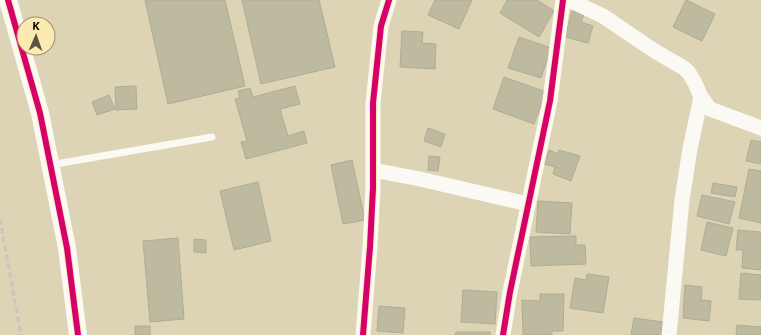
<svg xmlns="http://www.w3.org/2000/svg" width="761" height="335" font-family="Commissioner,sans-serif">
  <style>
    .building { fill: #bdba9f; stroke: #afac94 }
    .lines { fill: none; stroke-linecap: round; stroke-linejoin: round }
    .service { stroke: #faf9f4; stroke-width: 7 }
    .minor { stroke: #faf9f4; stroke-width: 15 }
    .tertiary { stroke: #faf9f4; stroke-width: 18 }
    .rail { stroke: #c9c6be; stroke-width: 3; stroke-dasharray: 6 3; stroke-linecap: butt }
    .cycleway-casing { stroke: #fbeab2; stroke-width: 8 }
    .cycleway { stroke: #d6006c; stroke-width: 6 }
  </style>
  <rect width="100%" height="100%" fill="#ddd4b6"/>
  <g class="building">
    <polygon points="145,0 225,0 245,86 168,104"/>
    <polygon points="242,0 319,0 335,67 261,84"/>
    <polygon points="435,0 472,0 459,29 428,15"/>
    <polygon points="507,0 537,0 554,11 539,37 500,13"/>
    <polygon points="686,0 715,14 702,41 673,27"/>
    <polygon points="572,11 584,14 581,22 593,26 588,43 565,37"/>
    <polygon points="402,31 423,32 422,43 436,44 435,69 400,67"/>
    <polygon points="519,37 551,48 541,78 508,68"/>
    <polygon points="504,77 546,92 534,124 493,109"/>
    <polygon points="136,86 137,109 116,110 115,87"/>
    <polygon points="295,86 300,104 280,109 288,136 304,131 307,143 246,159 241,142 247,141 235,99 240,98 238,91 250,88 253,97"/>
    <polygon points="109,95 115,109 97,115 92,102"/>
    <polygon points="428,128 445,134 441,147 424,141"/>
    <polygon points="751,140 761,142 761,164 746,161"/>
    <polygon points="549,150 558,154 559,150 580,156 571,181 553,174 555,167 544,164"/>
    <polygon points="429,156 440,157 438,171 428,170"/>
    <polygon points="352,160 365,220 343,224 331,165"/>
    <polygon points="749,169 761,171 761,223 739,218"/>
    <polygon points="258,182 271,241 234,250 220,191"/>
    <polygon points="713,183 737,187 735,197 711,193"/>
    <polygon points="702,195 735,202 729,224 697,216"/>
    <polygon points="538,201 572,203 570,234 536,232"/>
    <polygon points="707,222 733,228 726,256 701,250"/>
    <polygon points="738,230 761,232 761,270 742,268 743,250 736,250"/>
    <polygon points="576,236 576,245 585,245 586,264 531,266 530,237"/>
    <polygon points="178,238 184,319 150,322 143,241"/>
    <polygon points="194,239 206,240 206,253 194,252"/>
    <polygon points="741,273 761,275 761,300 739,299"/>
    <polygon points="587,274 609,277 603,313 570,308 575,278 586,280"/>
    <polygon points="685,285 702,287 701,300 711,301 709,321 683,318"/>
    <polygon points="463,290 497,292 495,324 461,322"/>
    <polygon points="540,294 564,294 563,331 552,331 552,335 523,335 522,300 540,301"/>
    <polygon points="379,306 405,308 403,333 377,331"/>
    <polygon points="634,318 663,322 661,335 631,335"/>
    <polygon points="737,325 761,327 761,335 736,335"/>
    <rect x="135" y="326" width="15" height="9"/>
    <polygon points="456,332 490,332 490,335 455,335"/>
  </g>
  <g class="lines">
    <polyline class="service" points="50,165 212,137"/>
    <g class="minor">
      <polyline points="569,0 603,16 653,50 684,68 689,73 695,83 701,97 710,109 761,128"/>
      <polyline points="373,170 420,179 528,204"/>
      <polyline points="363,335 370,247 373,188 373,103 381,26 389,0"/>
      <polyline points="503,335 510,292 550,101 563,0"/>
      <polyline points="669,335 682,200 690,149 701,97"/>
    </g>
    <polyline class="tertiary" points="8,0 40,113 67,248 78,335"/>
    <polyline class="rail" points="0,219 21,335"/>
    <g class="cycleway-casing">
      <g id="cycleway">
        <polyline points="8,0 40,113 67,248 78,335"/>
        <polyline points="363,335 370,247 373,188 373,103 381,26 389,0"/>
        <polyline points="503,335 510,292 550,101 563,0"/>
      </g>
    </g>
    <use href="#cycleway" class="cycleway"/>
  </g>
  <g transform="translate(36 36) rotate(2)"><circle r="19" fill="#fbeab2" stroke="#9f926b"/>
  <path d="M0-3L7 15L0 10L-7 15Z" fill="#5a5340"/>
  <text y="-6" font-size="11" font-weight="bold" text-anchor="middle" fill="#140e00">K</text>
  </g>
</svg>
